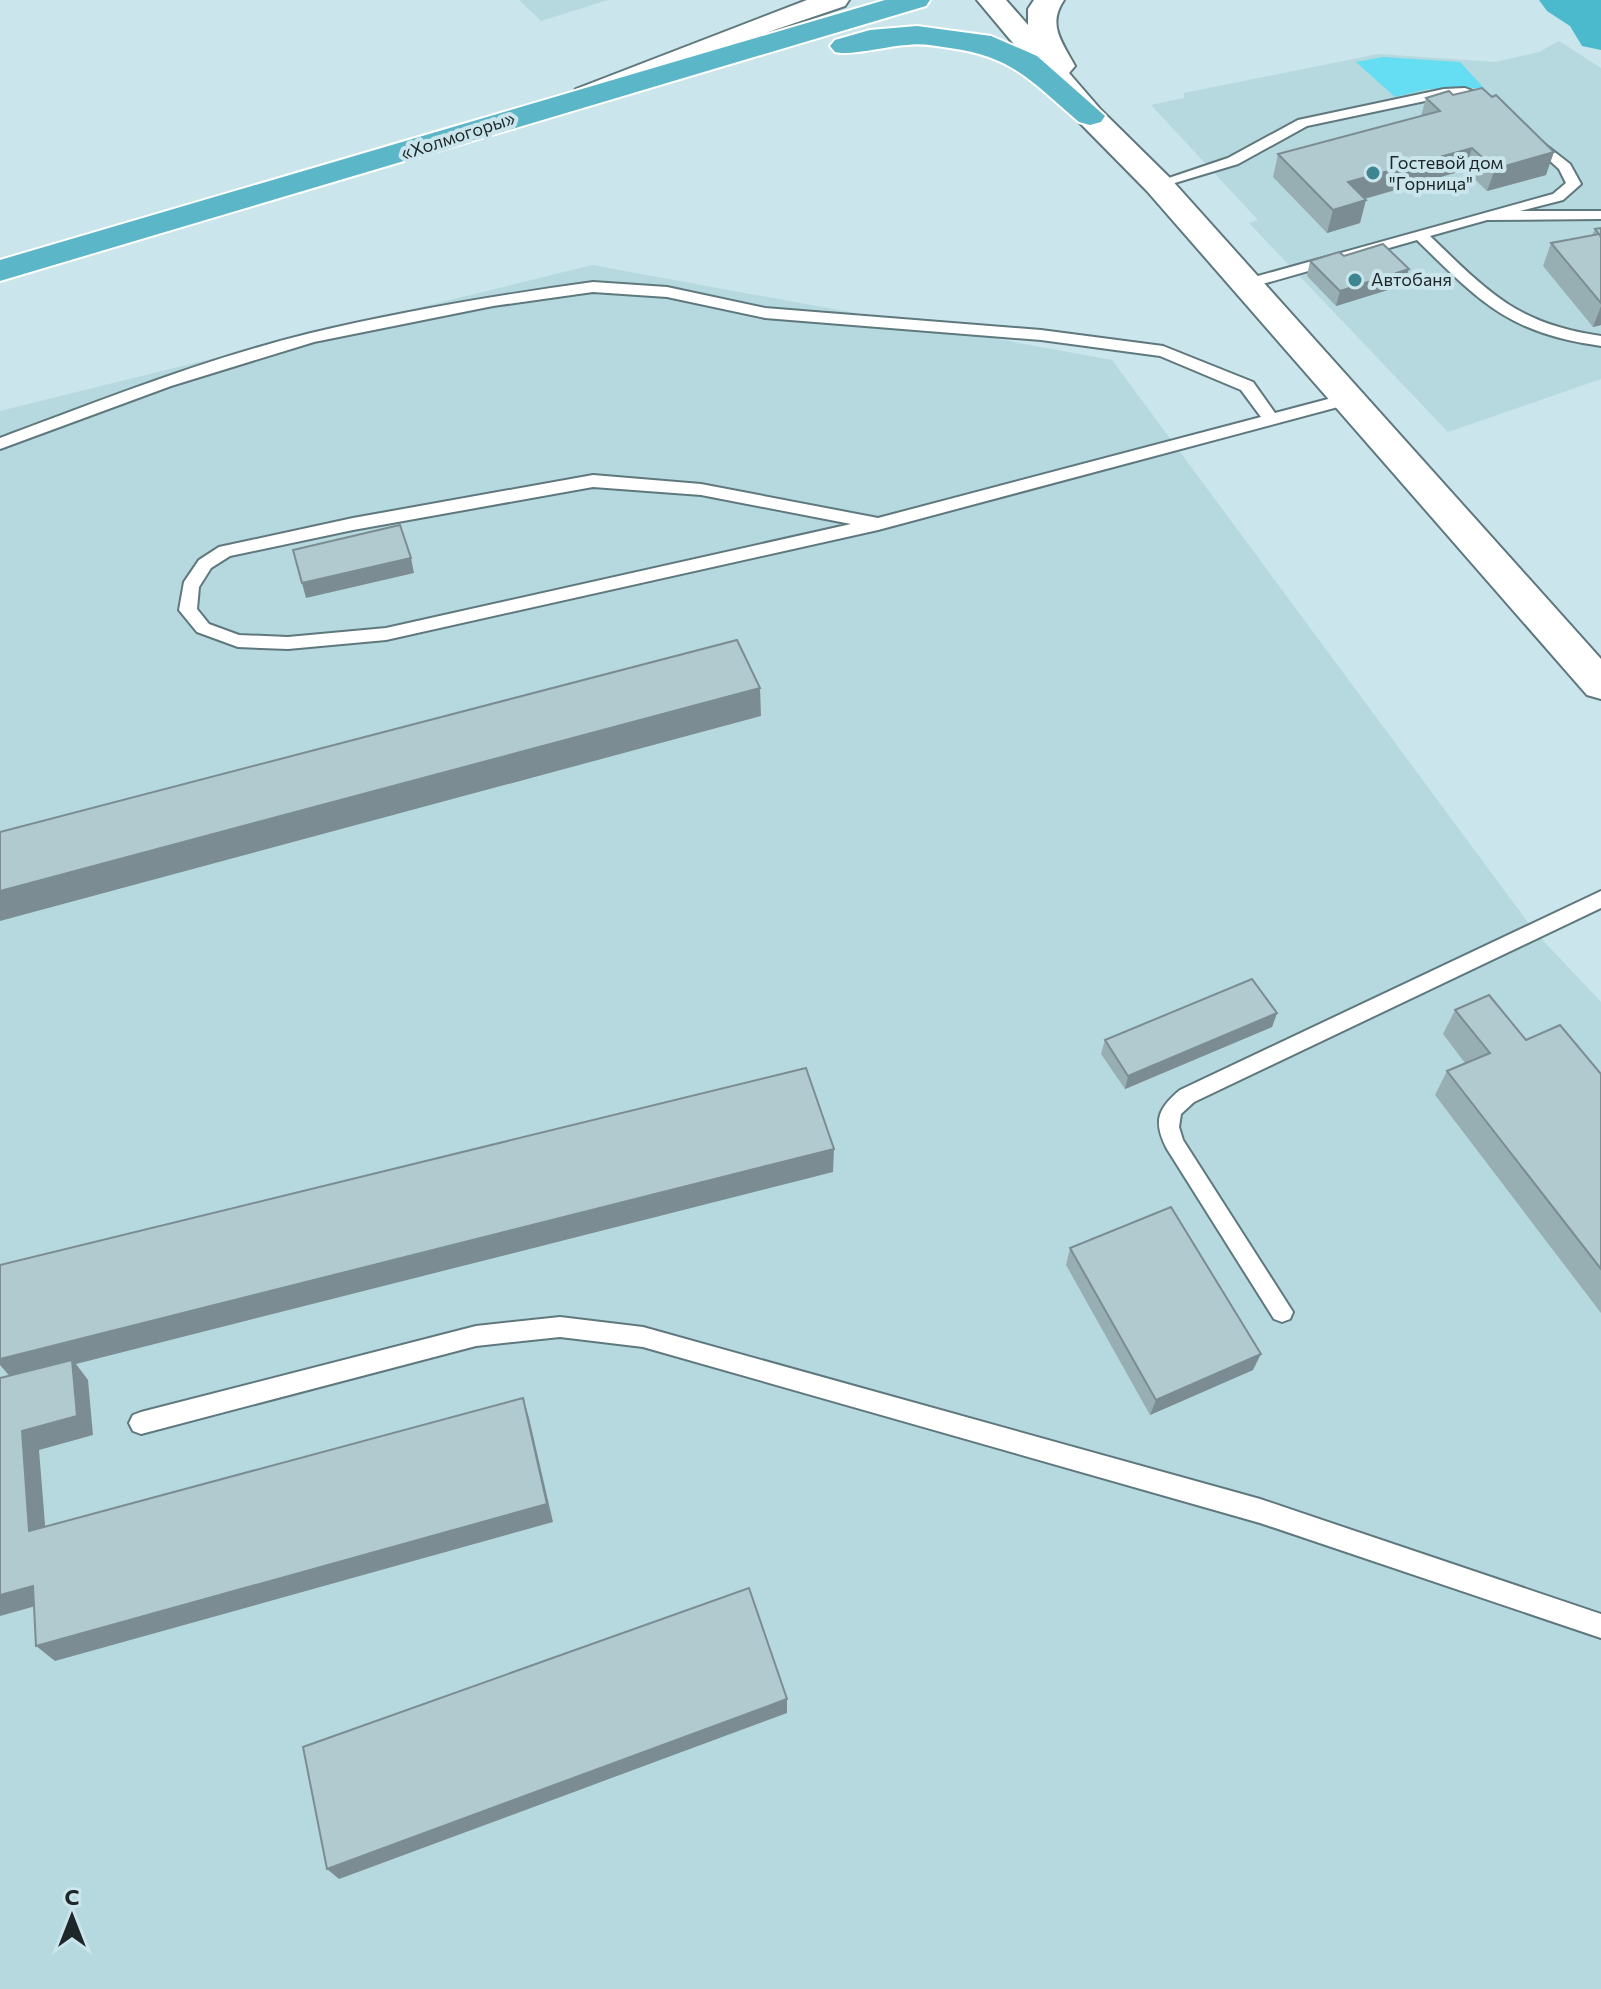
<svg xmlns="http://www.w3.org/2000/svg" width="1601" height="1989" font-family="Commissioner,sans-serif">
  <style>
    .built { fill: #b5d9df }
    .green { fill: #65ddf3 }
    .lines { fill: none; stroke-linecap: round; stroke-linejoin: round }
    .river { fill: #4bbacd; fill-rule: evenodd }
    .lane-casing { stroke: #5f787d; stroke-width: 4 }
    .secondary-casing { stroke: #5f787d; stroke-width: 4 }
    .highway-casing { stroke: #fff; stroke-width: 4 }
    .lane { fill: #fff; fill-rule: evenodd }
    .secondary { fill: #fff; fill-rule: evenodd }
    .highway { fill: #5bb6c7; fill-rule: evenodd }
    .wall { fill: #97aeb3 }
    .shaded-wall { fill: #7b8d92 }
    .building { fill: #b0cad0; stroke: #7b8d92; stroke-width: 2 }
    .poi-dot { fill: #3f8491; stroke: #cae5eb; stroke-width: 3 }
    .labels { text-anchor: middle; stroke-width: 8; stroke-linejoin: round; paint-order: stroke }
    .far-street-label { font-size: 18px; fill: #1d2729; stroke: #cae5eb }
    .far-poi-label { font-size: 18px; fill: #1d2729; stroke: #cae5eb; text-anchor: start }
  </style>
  <rect width="100%" height="100%" fill="#cae5eb"/>
  <g class="built">
    <polygon points="519,0 608,0 541,21"/>
    <polygon points="1559,41 1601,68 1601,379 1448,432 1249,223 1258,220 1151,105 1184,98 1184,93 1378,54 1496,62 1539,52"/>
    <polygon points="592,265 1112,360 1535,932 1601,1002 1601,1989 0,1989 0,411"/>
  </g>
  <polygon class="green" points="1383,57 1460,62 1484,88 1428,89 1395,97 1356,62"/>
  <g class="lines">
    <polygon class="river" points="1539,0 1601,0 1601,50 1582,46 1570,26 1547,11"/>
    <g class="lane-casing">
      <g id="lane">
        <polygon points="1465,88 1496,100 1489,104 1464,96 1444,97 1307,126 1238,164 1158,188 1151,184 1228,158 1298,120 1444,89"/>
        <path d="M1534 136 1570 164 1581 184 1563 200 1520 211H1601V219L1487 220 1430 236C1489 293 1517 324 1601 336V346C1509 333 1481 303 1417 240L1245 289 1237 284 1240 281 1553 194 1566 183 1559 169 1527 140Z"/>
        <path d="M593 282 667 287 765 308 1041 330 1163 346 1253 382 1275 413 1347 394 1355 399 1353 403 878 530 386 640 288 649 238 647 197 632 179 610 184 582 199 560 219 547 353 518 593 475 701 484 878 518 1261 417 1241 390 1160 356 1041 340 765 318 667 297 593 292 493 306 314 342 171 386 0 449V438C102 400 205 359 311 333 404 311 499 295 593 282ZM593 487 701 495 851 524 386 628 288 637 239 635 209 624 197 609 199 587 211 568 230 556 353 530Z"/>
        <path d="M1601 891V908L1194 1102 1181 1114 1179 1127 1183 1140 1293 1312 1290 1319 1282 1322 1274 1319 1167 1149C1153 1122 1157 1109 1180 1090Z"/>
        <polygon points="560,1317 643,1327 1260,1499 1601,1614 1601,1638 1260,1523 643,1347 560,1337 476,1346 141,1434 133,1431 129,1423 133,1415 141,1412 476,1326"/>
      </g>
    </g>
    <g class="secondary-casing">
      <g id="secondary">
        <polygon points="807,0 849,0 845,6 774,30 598,101 587,104 576,101 572,95 576,89"/>
        <path d="M977 0H1006L1028 25V9L1034 0H1064C1047 25 1062 42 1075 66L1069 73 1101 110 1169 177 1601 659V699L1587 695 1147 191 1079 122Z"/>
      </g>
    </g>
    <g class="highway-casing">
      <g id="highway">
        <polygon points="885,0 930,0 926,6 0,281 0,260"/>
        <path d="M917 26 991 36 1037 56 1105 116 1101 122 1090 125 1079 122C1032 82 1014 57 950 48 935 46 921 43 907 45 887 46 851 56 835 52L830 46 835 40 870 30Z"/>
      </g>
    </g>
    <use href="#lane" class="lane"/>
    <use href="#secondary" class="secondary"/>
    <use href="#highway" class="highway"/>
  </g>
  <g class="wall">
    <polygon points="1426,98 1546,175 1487,191 1465,170 1365,199 1360,223 1327,233 1273,177 1278,154 1421,116"/>
    <polygon points="1601,228 1601,325 1593,327 1543,266 1551,243 1592,235 1595,229"/>
    <polygon points="1344,256 1404,285 1336,306 1307,276 1310,261"/>
    <polygon points="1455,1010 1601,1074 1601,1313 1435,1095 1447,1071 1465,1063 1443,1034"/>
    <polygon points="1277,1013 1272,1027 1125,1089 1101,1054 1105,1040"/>
    <polygon points="1070,1248 1253,1370 1150,1415 1066,1265"/>
  </g>
  <g class="shaded-wall">
    <polygon points="1472,148 1465,170 1342,205 1348,182"/>
    <polygon points="1554,152 1546,175 1487,191 1495,169"/>
    <polygon points="1366,200 1360,223 1327,233 1333,210"/>
    <polygon points="1409,269 1404,285 1336,306 1340,291"/>
    <polygon points="1601,306 1601,325 1593,327"/>
    <polygon points="411,558 414,573 306,598 302,583"/>
    <polygon points="760,688 761,716 0,921 0,891"/>
    <polygon points="1277,1013 1272,1027 1125,1089 1128,1076"/>
    <polygon points="834,1149 833,1172 76,1364 88,1380 93,1435 39,1450 47,1549 29,1531 13,1380 0,1365 0,1359"/>
    <polygon points="1261,1354 1253,1370 1150,1415 1156,1400"/>
    <polygon points="523,1398 529,1418 553,1522 55,1661 36,1646"/>
    <polygon points="33,1586 50,1602 0,1616 0,1595"/>
    <polygon points="787,1699 787,1713 339,1879 327,1869"/>
  </g>
  <g class="building">
    <polygon points="1482,88 1492,97 1496,95 1554,152 1495,169 1472,148 1348,182 1366,200 1333,210 1278,154 1440,111 1426,98 1449,91 1453,95"/>
    <polygon points="1601,228 1601,237 1595,229"/>
    <polygon points="1599,234 1601,237 1601,303 1551,243"/>
    <polygon points="1383,244 1409,269 1340,291 1310,261 1339,252 1344,256"/>
    <polygon points="400,525 411,558 302,583 293,550"/>
    <polygon points="737,640 760,688 0,891 0,832"/>
    <polygon points="1252,979 1277,1013 1128,1076 1105,1040"/>
    <polygon points="1489,995 1526,1040 1560,1025 1601,1074 1601,1269 1447,1071 1490,1053 1455,1010"/>
    <polygon points="806,1068 834,1149 0,1359 0,1265"/>
    <polygon points="1171,1207 1261,1354 1156,1400 1070,1248"/>
    <polygon points="72,1360 77,1416 22,1431 29,1531 523,1398 547,1504 36,1646 33,1586 0,1595 0,1378"/>
    <polygon points="749,1588 787,1699 327,1869 303,1747"/>
  </g>
  <g class="poi-dot">
    <circle cx="1373" cy="173" r="8"/>
    <circle cx="1355" cy="280" r="8"/>
  </g>
  <g class="labels">
    <g class="far-street-label">
      <text transform="translate(458 136) rotate(-18)" y="6">«Холмогоры»</text>
    </g>
    <g class="far-poi-label">
      <text x="1389" y="169">Гостевой дом<tspan x="1389" dy="21">"Горница"</tspan></text>
      <text x="1371" y="286">Автобаня</text>
    </g>
  </g>
  <g transform="translate(72 1917)" stroke="#cae5eb" stroke-width="6" paint-order="stroke">
  <path d="M0-6L14 30L0 20L-14 30Z" fill="#1d2729"/>
  <text y="-12" font-size="22" font-weight="bold" text-anchor="middle" fill="#1d2729">С</text>
  </g>
</svg>
